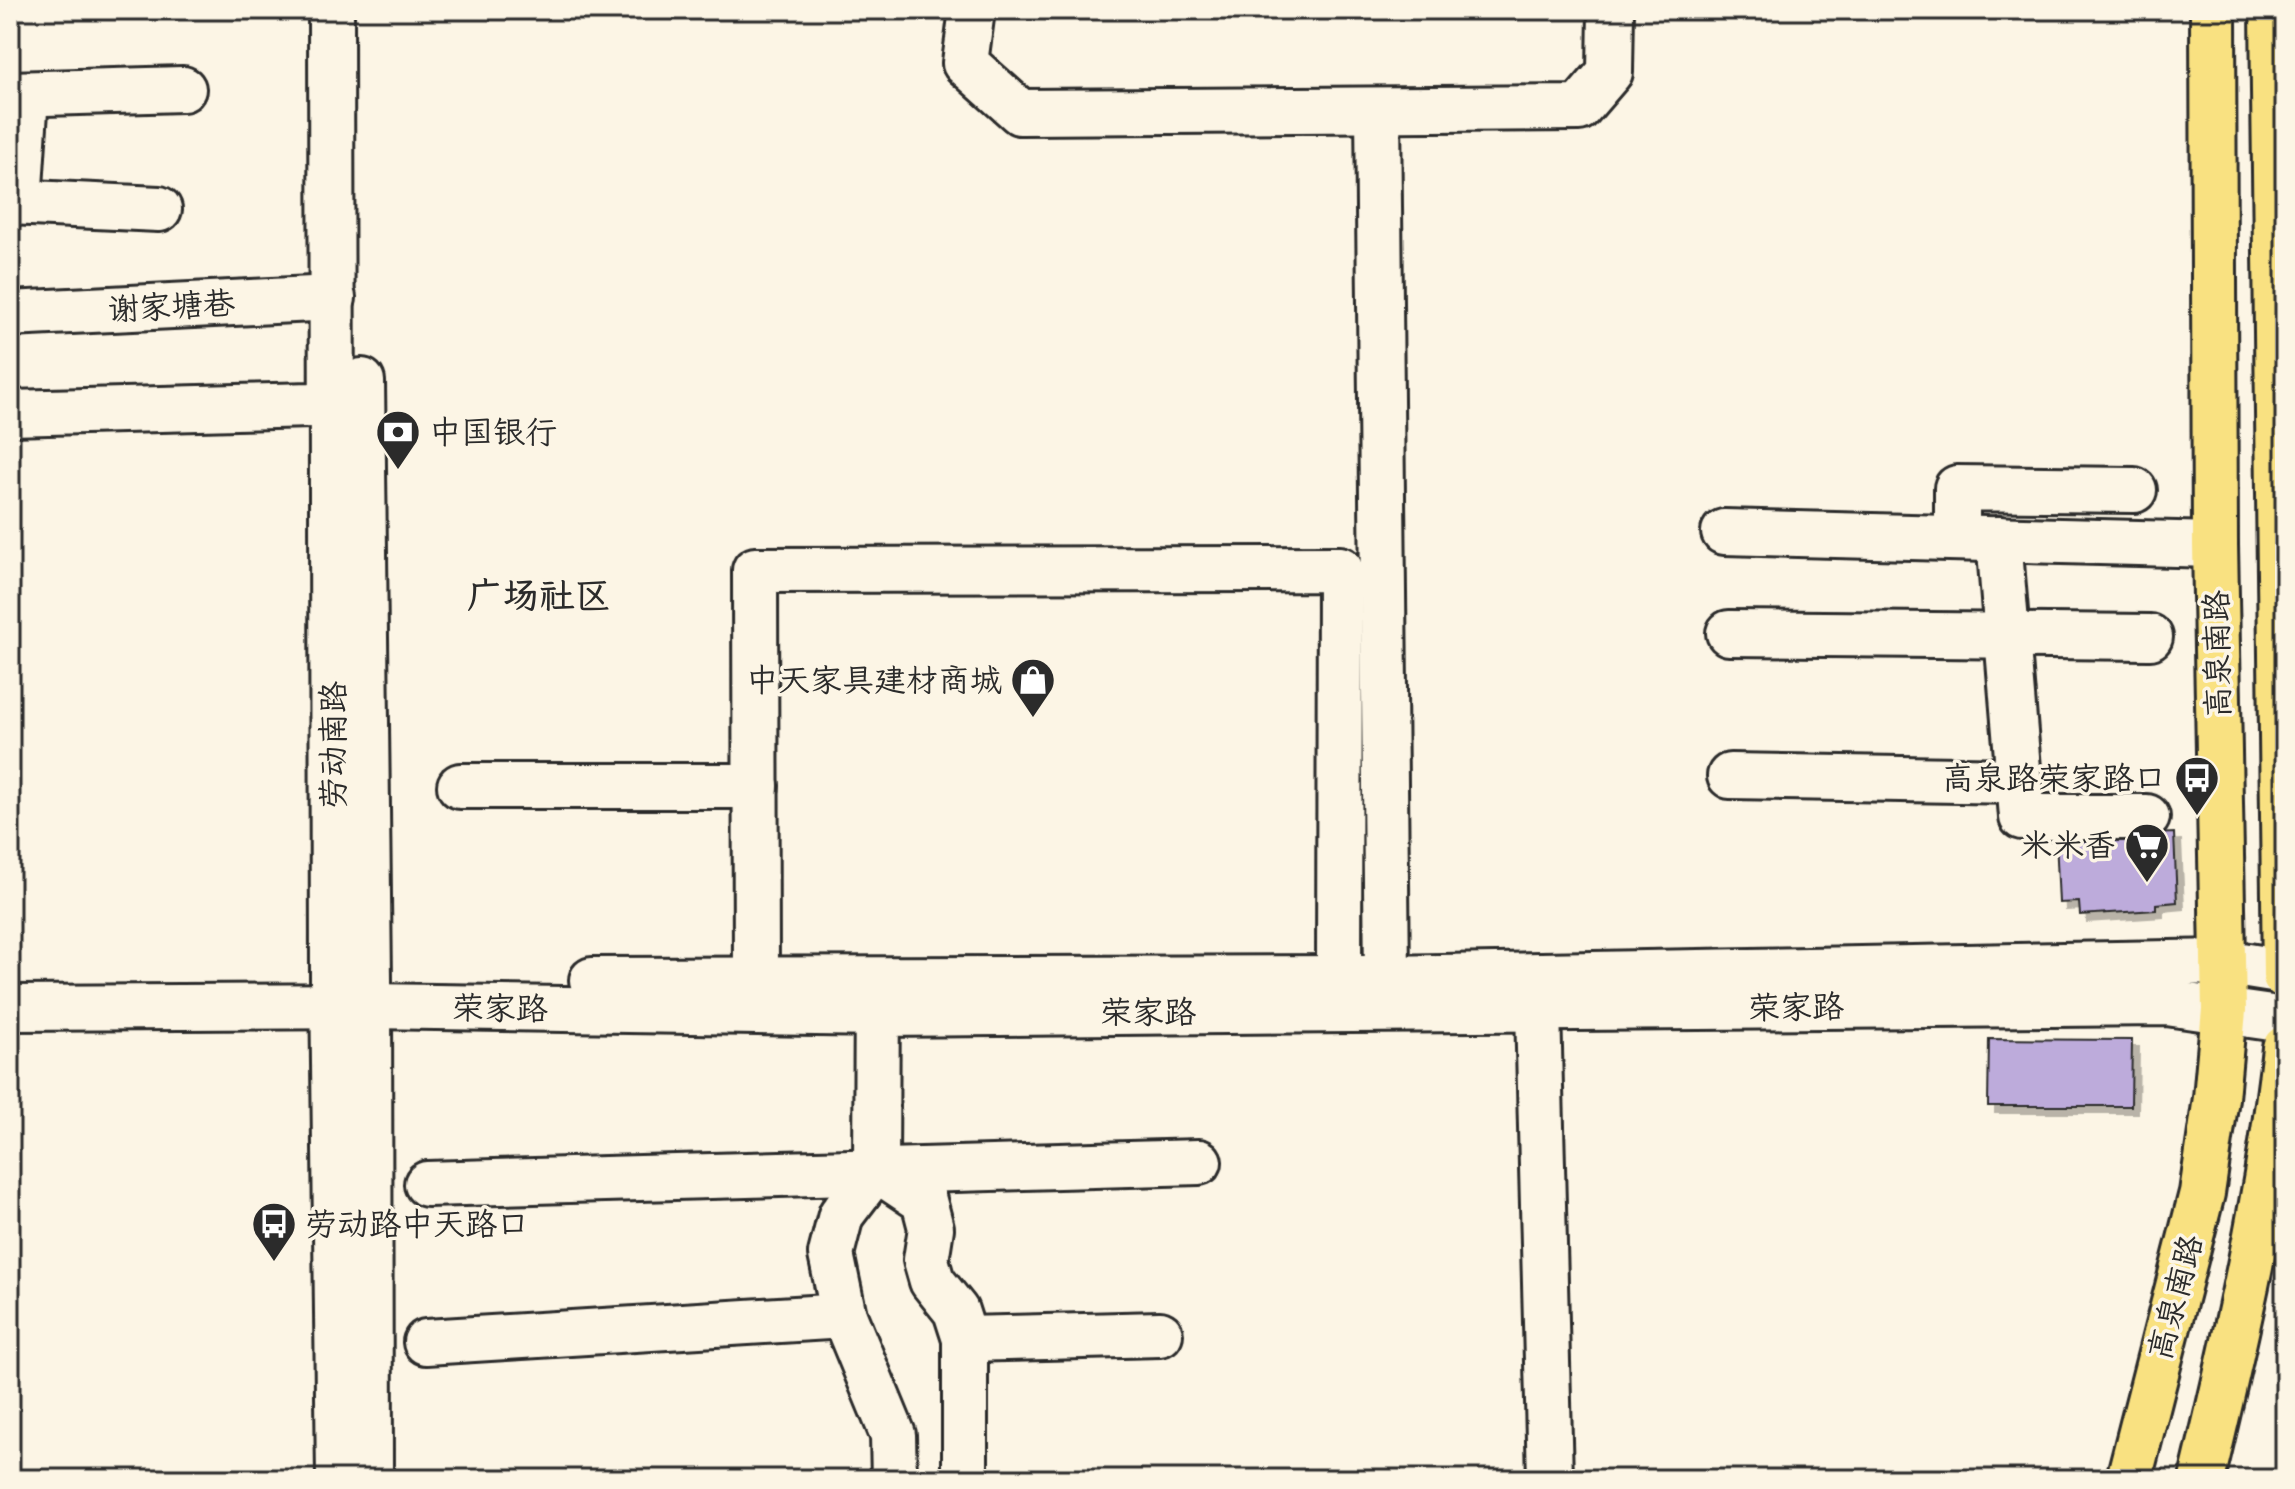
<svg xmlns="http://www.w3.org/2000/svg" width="2295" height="1489" font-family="Caveat,'LXGW WenKai TC',sans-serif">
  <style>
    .building { fill: #bdabdb; stroke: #2b2b2b; stroke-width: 2; filter: url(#shadow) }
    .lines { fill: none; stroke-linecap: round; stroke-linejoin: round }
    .minor-casing { stroke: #2b2b2b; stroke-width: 50 }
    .major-casing { stroke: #2b2b2b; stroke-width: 50 }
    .minor { stroke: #fcf5e5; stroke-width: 44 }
    .major { stroke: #f9e181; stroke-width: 44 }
    .labels { text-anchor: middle; stroke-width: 7; stroke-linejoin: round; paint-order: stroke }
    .street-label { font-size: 32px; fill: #2b2b2b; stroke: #fcf5e5 }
    .poi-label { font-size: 32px; fill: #2b2b2b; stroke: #fcf5e5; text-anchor: end }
    .quarter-label { font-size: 36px; font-weight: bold; fill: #2b2b2b; stroke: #fcf5e5 }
  </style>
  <defs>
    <filter id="shadow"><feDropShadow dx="7" dy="7" stdDeviation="0" flood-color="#0004"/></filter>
  </defs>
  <rect width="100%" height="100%" fill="#fcf5e5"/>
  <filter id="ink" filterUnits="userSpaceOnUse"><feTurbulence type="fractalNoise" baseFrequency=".0125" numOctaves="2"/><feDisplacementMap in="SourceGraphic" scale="16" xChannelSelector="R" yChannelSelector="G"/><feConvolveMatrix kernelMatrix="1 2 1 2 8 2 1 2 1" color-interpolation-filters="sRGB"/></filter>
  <g filter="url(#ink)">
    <g class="building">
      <polygon points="2174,833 2177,902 2156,904 2156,910 2080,915 2079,902 2059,903 2056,839"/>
      <polygon points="1989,1039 2132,1040 2131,1106 1988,1106"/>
    </g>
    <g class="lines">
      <g class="minor-casing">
        <g id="minor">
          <polyline points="331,10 333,980 339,1479"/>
          <polyline points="972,10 965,63 1020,112 1579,108 1610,72 1611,10"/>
          <polyline points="10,94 183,89"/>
          <polyline points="1378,110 1387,978"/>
          <polyline points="10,202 159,209"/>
          <polyline points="19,202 26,95"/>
          <polyline points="10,314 333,298"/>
          <polyline points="362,381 369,980 370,1479"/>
          <polyline points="10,413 312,405 332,402"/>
          <polyline points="1724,532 2215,545"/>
          <polyline points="1957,538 1957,488 2134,490"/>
          <polyline points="1999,539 2022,817 2147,817"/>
          <polyline points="1729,633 2150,637"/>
          <polyline points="1730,776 2018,781"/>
          <polyline points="460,786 756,786"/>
          <polyline points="592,980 1387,978 2223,962 2285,972"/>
          <polyline points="756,980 755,570 1340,569 1339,979"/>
          <polyline points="877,986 876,1169 841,1215 831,1254 844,1316 893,1435 894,1479"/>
          <polyline points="10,1008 369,1006 879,1014 2167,1003 2285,1020"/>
          <polyline points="1538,1009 1550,1479"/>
          <polyline points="876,1169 924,1201 931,1228 926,1260 932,1281 956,1311 965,1339 965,1479"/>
          <polyline points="427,1184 1199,1162"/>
          <polyline points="965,1339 1160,1334"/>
          <polyline points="426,1342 844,1316"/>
        </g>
      </g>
      <g class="major-casing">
        <g id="major">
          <polyline points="2273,10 2285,976"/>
          <polyline points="2129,1479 2202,1193 2216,1098 2224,1010 2215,545 2213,10"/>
          <path d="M2202 1479C2236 1337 2269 1193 2285 1048"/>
        </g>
      </g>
      <use href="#minor" class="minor"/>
      <use href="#major" class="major"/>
    </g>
  </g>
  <defs>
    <g id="bank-pin" transform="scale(2.3)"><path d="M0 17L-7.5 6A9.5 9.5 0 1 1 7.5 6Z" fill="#2b2b2b" stroke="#fcf5e5"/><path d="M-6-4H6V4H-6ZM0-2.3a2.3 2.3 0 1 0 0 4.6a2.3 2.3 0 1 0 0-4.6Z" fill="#fff"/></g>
    <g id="shop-pin" transform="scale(2.3)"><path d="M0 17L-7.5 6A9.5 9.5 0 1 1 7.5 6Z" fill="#2b2b2b" stroke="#fcf5e5"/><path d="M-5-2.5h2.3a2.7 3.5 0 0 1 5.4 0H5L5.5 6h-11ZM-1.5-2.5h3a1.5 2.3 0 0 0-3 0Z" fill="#fff"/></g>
    <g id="bus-pin" transform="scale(2.3)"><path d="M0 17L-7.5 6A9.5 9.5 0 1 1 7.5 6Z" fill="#2b2b2b" stroke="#fcf5e5"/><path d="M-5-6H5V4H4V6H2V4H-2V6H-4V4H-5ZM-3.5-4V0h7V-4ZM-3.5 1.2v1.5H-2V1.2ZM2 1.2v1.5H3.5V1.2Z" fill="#fff"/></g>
    <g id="supermarket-pin" transform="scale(2.3)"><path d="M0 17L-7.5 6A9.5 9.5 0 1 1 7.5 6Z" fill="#2b2b2b" stroke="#fcf5e5"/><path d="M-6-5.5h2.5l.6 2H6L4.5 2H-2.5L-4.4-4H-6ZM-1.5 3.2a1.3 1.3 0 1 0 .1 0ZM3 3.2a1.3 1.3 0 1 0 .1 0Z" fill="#fff"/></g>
  </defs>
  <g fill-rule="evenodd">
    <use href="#bank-pin" x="398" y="432"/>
    <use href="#shop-pin" x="1033" y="680"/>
    <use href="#bus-pin" x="2197" y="778"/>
    <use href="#supermarket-pin" x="2147" y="845"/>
    <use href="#bus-pin" x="274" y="1224"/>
  </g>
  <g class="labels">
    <g class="street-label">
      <text transform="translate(171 306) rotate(-3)" y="11">谢家塘巷</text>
      <text transform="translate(2217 654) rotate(-91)" y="11">高泉南路</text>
      <text transform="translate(333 745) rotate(-90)" y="11">劳动南路</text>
      <text transform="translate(1796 1007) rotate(-1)" y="11">荣家路</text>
      <text transform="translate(500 1008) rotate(1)" y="11">荣家路</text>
      <text x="1148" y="1023">荣家路</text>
      <text transform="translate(2175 1297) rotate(-75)" y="11">高泉南路</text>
    </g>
    <g class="poi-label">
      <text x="429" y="443" text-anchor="start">中国银行</text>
      <text x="1002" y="691">中天家具建材商城</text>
      <text x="2166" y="789">高泉路荣家路口</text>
      <text x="2116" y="856">米米香</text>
      <text x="305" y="1235" text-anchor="start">劳动路中天路口</text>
    </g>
    <g class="quarter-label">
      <text x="539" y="608">广场社区</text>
    </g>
  </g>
  <rect width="2295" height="1489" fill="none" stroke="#fcf5e5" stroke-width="40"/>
  <rect x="20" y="20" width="2255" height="1449" fill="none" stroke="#2b2b2b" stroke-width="3" filter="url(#ink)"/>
</svg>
